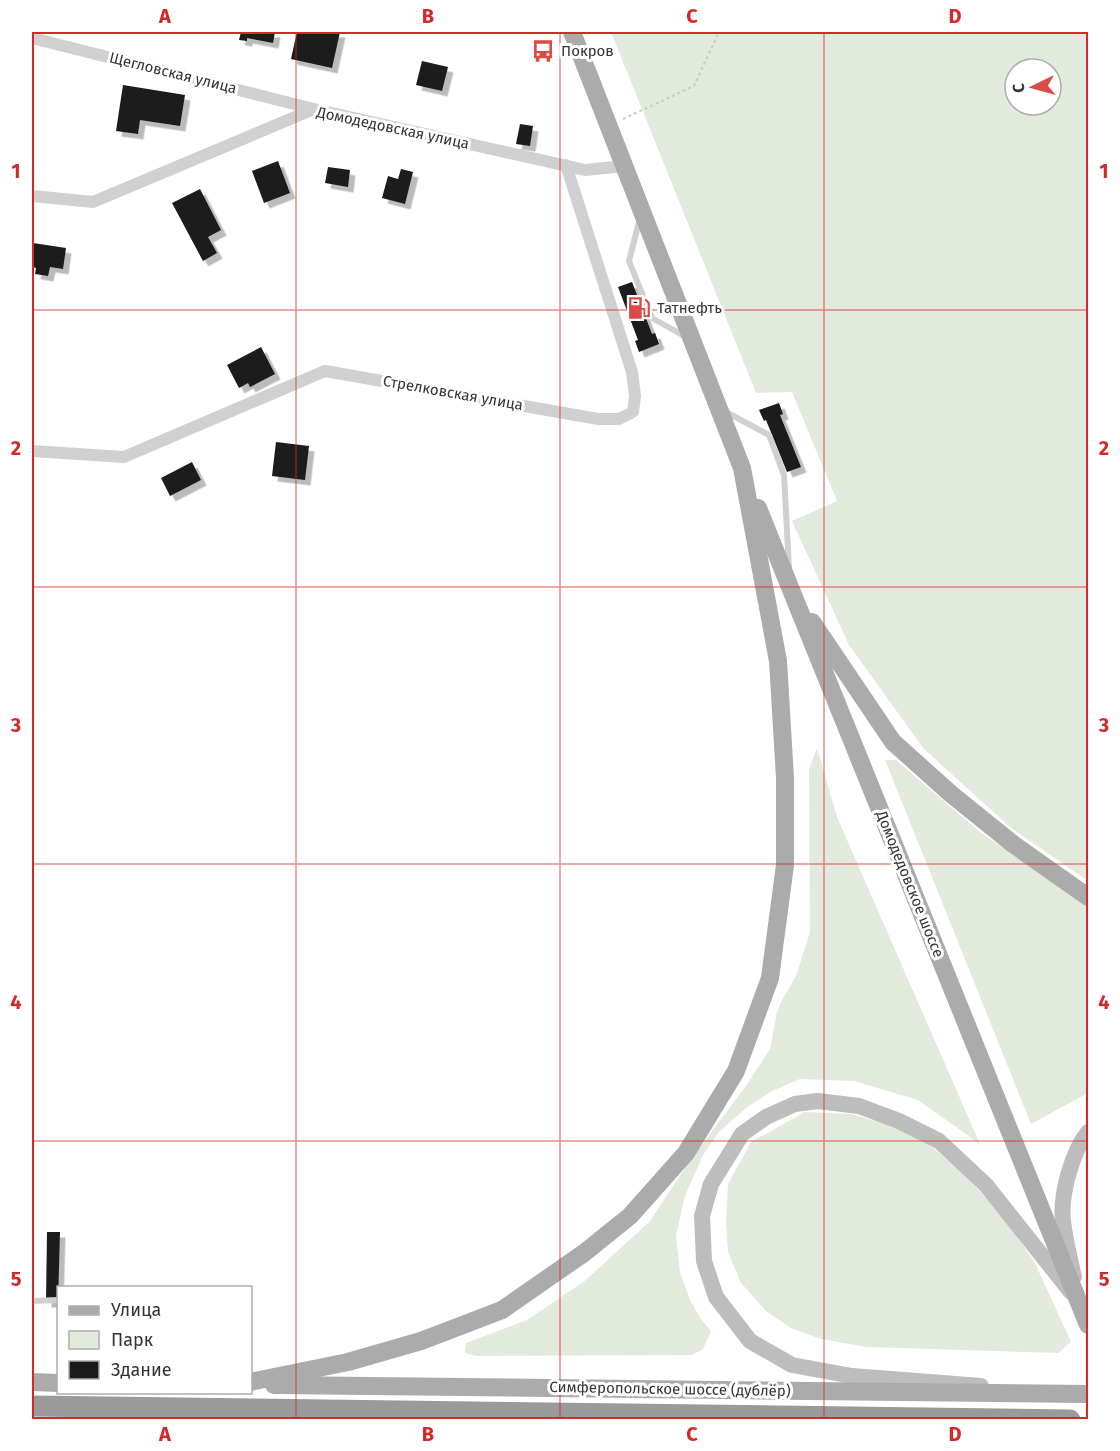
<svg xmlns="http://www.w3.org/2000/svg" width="1120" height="1451" font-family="'Fira Sans',sans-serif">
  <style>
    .green { fill: #e2e9dd; fill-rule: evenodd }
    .building { fill: #1a1a1a; filter: url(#shadow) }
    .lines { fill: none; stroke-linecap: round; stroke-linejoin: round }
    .path { stroke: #cacaca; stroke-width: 2; stroke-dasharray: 3 3; stroke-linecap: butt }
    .lane { stroke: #d0d0d0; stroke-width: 6 }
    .street { stroke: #d0d0d0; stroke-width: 12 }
    .secondary { stroke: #bdbdbd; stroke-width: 16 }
    .primary { stroke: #ababab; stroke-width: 18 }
    .highway { stroke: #9a9a9a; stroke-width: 21 }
    .grid { fill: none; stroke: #d62828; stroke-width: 1.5; stroke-opacity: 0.55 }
    .labels { text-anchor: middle; stroke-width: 6; stroke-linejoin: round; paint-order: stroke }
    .poi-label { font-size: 15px; fill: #333; stroke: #fff; text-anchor: start }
    .street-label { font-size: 15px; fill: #333; stroke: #fff }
    .neatline { fill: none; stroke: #d62828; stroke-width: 2 }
    .grid-label { font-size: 20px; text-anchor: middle; font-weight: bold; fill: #d62828 }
  </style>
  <defs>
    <filter id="shadow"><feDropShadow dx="5.5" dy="5.5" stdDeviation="0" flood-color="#0004"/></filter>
  </defs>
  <rect width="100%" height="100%" fill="#fff"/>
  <g class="green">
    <path d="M611 32H1088V881L1010 827 923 748 849 645 792 521 837 501 792 392 756 393ZM1015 69H1051V105H1015Z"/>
    <polygon points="817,748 837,817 980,1144 918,1100 854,1081 800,1079 772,1091 746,1108 719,1132 703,1155 685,1196 676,1235 680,1272 690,1300 701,1319 711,1331 703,1349 692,1355 477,1356 465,1353 466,1343 527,1320 586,1280 650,1221 691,1159 746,1086 770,1049 777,1012 783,998 796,976 810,932 809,769"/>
    <polygon points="885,760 896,760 980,832 1088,906 1088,1093 1031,1124"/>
    <polygon points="805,1112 852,1114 917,1134 966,1176 1003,1217 1034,1261 1071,1342 1058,1353 867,1347 821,1339 791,1328 766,1311 741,1283 728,1252 726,1222 728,1184 751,1142"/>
  </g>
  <g class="building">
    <polygon points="241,32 275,32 273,43 247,38 247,41 239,40"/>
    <polygon points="297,32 340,32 332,68 291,59"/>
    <polygon points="422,61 448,67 442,91 416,85"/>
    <polygon points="123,85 185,95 180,126 140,120 138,134 116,131"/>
    <polygon points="520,124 533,126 530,146 516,144"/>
    <polygon points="278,161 290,193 264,203 252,171"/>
    <polygon points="328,167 350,170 348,187 325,183"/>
    <polygon points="401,169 413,172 405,204 382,198 388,176 398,179"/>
    <polygon points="200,189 221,230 208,237 217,253 203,261 172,203"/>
    <polygon points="33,243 66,248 63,269 50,267 48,276 35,274 36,268 32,267"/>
    <polygon points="632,282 652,334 655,333 659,344 639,352 635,341 638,340 618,287"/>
    <polygon points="261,347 275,374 250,387 248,383 239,388 227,365"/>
    <polygon points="779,403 783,414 780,415 801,467 787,472 766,420 764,421 759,410"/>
    <polygon points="276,442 309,446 305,480 272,476"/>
    <polygon points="192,462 201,480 170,496 161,478"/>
    <polygon points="47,1232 60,1232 58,1302 46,1302"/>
  </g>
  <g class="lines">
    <polyline class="path" points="623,119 694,86 719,32"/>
    <g class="lane">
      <polyline points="640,218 629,261 652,318 686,337"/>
      <polyline points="726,412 769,435 784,475 789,568"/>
      <polyline points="32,1301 58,1300"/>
    </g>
    <g class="street">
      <polyline points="32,38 314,109"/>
      <polyline points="32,196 93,202 314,109 585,170 625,166"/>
      <polyline points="32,451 124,457 325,371 598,419 619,419 633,412 635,396 632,372 566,165"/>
    </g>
    <g class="secondary">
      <path d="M1074 1277C1070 1258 1065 1240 1063 1221 1060 1195 1072 1152 1088 1132"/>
      <polyline points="981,1386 852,1376 792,1365 750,1341 716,1297 704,1261 702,1216 711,1184 742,1134 766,1117 795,1104 818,1101 859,1106 899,1121 939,1141 986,1185 1071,1292"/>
    </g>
    <g class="primary">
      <polyline points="758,508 1088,1325"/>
      <polyline points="812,622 893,742 951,794 1013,844 1088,897"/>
      <polyline points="32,1382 58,1383"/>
      <polyline points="250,1382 348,1362 421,1341 502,1310 584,1253 630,1216 686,1153 736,1071 770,978 785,865 785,778 778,661 742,468 572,32"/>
      <polyline points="274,1385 1088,1394"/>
    </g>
    <polyline class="highway" points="32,1406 1070,1420"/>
  </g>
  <path class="grid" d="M296 32V1420M560 32V1420M824 32V1420M32 310H1088M32 587H1088M32 864H1088M32 1141H1088"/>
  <defs>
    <g id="bus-bare" transform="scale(1.8)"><path d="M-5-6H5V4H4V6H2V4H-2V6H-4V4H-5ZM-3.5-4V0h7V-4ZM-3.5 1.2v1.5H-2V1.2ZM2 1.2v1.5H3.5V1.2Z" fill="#d84b47" stroke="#fff" stroke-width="2.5" paint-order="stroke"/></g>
    <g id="fuel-bare" transform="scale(1.8)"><path d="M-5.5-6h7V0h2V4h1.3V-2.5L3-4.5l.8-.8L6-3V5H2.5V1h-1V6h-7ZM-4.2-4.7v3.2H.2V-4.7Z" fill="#d84b47" stroke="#fff" stroke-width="2.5" paint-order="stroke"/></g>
  </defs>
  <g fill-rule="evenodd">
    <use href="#bus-bare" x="543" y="51"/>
    <use href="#fuel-bare" x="639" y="308"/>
  </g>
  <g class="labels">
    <g class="poi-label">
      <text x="561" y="56">Покров</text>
      <text x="657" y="313">Татнефть</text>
    </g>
    <g class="street-label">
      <text transform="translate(173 73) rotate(14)" y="5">Щегловская улица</text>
      <text transform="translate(393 128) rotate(12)" y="5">Домодедовская улица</text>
      <text transform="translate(453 393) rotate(10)" y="5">Стрелковская улица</text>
      <text transform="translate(910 884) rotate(68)" y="5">Домодедовское шоссе</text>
      <text transform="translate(670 1389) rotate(1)" y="5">Симферопольское шоссе (дублёр)</text>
    </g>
  </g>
  <rect width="1120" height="1451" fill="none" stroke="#ffffff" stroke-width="66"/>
  <rect x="57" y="1286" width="195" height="108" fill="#ffffff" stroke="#adadad" stroke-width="1.5"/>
  <rect x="69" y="1306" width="30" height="9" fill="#ababab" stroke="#adadad" stroke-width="1.5"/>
  <text x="111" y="1316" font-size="18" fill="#333333">Улица</text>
  <rect x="69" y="1331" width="30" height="18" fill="#e2e9dd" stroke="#adadad" stroke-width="1.5"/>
  <text x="111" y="1346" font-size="18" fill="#333333">Парк</text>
  <rect x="69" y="1361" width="30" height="18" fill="#1a1a1a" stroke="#adadad" stroke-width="1.5"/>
  <text x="111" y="1376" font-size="18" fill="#333333">Здание</text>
  <g transform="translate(1033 87) rotate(265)"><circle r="28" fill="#ffffff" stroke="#adadad" stroke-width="1.5"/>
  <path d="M0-4.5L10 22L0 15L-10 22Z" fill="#d84b47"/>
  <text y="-9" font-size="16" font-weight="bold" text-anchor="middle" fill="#333333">С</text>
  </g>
  <rect x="33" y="33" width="1054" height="1385" class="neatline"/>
  <g class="grid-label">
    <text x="165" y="23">A</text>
    <text x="428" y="23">B</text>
    <text x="692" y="23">C</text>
    <text x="955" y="23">D</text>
    <text x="16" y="178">1</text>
    <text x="1104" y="178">1</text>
    <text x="16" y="455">2</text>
    <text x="1104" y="455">2</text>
    <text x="16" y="732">3</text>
    <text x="1104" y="732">3</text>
    <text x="16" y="1009">4</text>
    <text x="1104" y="1009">4</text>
    <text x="16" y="1286">5</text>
    <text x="1104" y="1286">5</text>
    <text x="165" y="1441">A</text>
    <text x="428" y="1441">B</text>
    <text x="692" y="1441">C</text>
    <text x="955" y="1441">D</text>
  </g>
</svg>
